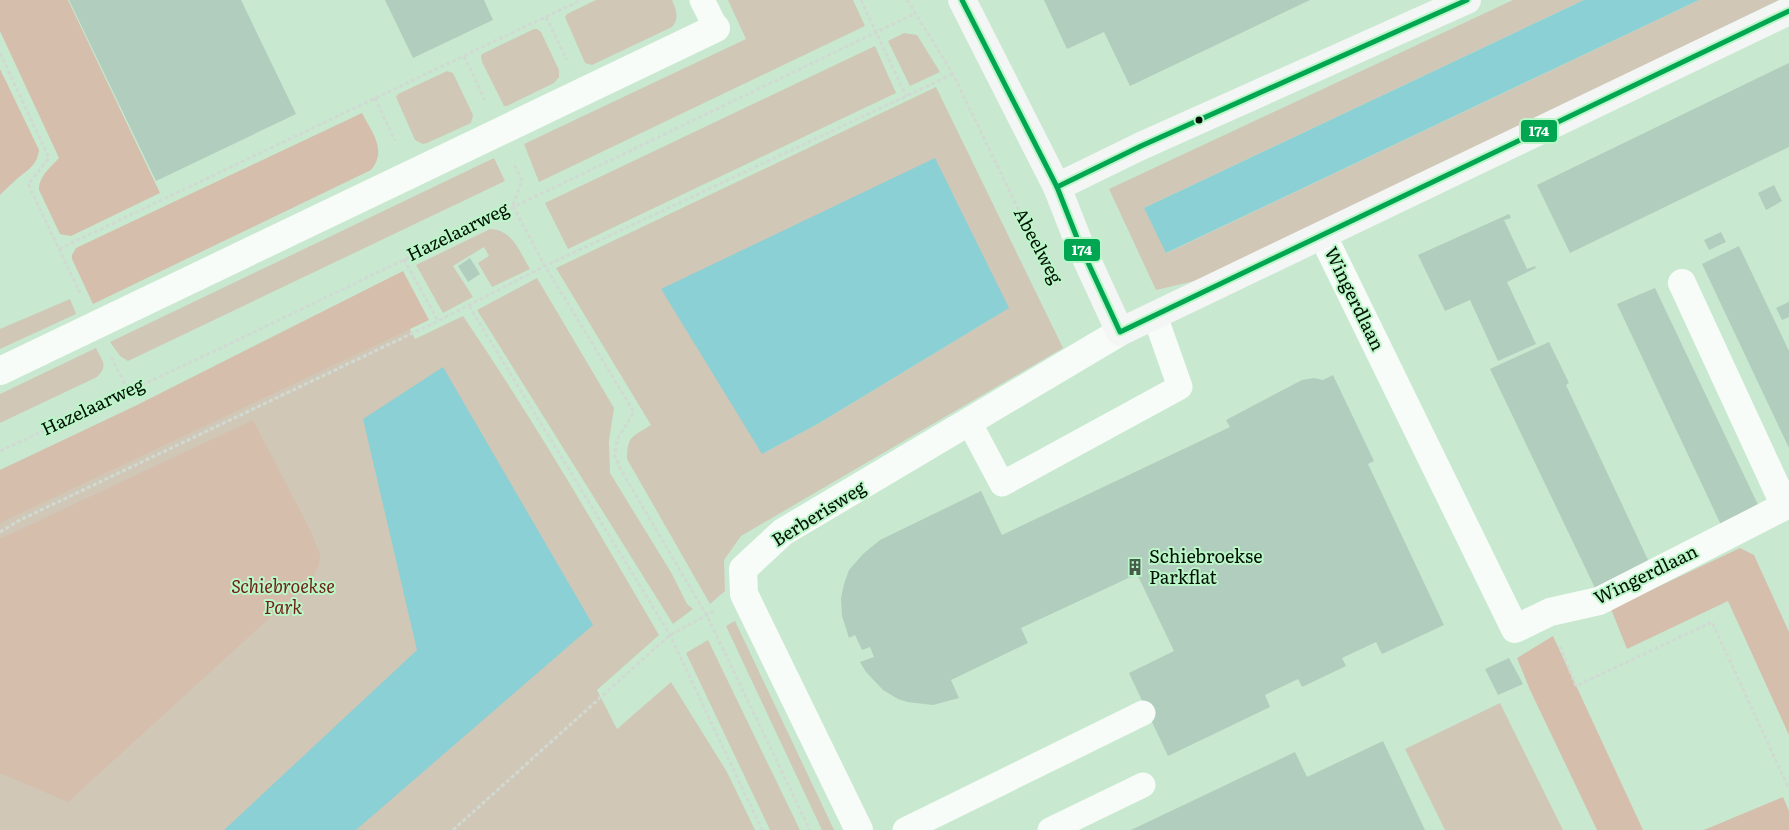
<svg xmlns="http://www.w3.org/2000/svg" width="1789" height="830" font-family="Literata,serif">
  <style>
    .green { fill: #d0c7b7; fill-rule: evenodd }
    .forest { fill: #d5beac }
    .water { fill: #8bd0d4 }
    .building { fill: #b0cdbd }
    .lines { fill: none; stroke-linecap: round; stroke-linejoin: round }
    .path { stroke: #d0dad2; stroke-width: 3; stroke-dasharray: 4 2.5; stroke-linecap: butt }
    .lane { stroke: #f7fcf8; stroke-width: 25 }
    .street { stroke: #f7fcf8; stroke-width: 28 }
    .secondary { stroke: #f3f6f5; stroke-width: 28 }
    .bus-1-casing { stroke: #bbf6c8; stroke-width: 9 }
    .bus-1 { stroke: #00a651; stroke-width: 5 }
    .bus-dot { fill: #001003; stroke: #bbf6c8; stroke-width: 2 }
    .labels { text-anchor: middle; stroke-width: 4; stroke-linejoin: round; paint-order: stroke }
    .street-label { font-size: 18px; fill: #001003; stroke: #bbf6c8 }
    .poi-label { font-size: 18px; fill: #001003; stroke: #bbf6c8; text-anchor: start }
    .park-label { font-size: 18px; font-style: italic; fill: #712116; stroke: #bbf6c8 }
    .line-badge { stroke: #bbf6c8; stroke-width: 2 }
    .badge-label { font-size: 14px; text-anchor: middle; font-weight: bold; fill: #fff }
  </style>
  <rect width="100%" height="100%" fill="#c8e9d0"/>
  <g class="green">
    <path d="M596 0H672C676 10 680 18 672 27L592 65 585 63 565 17 567 14Z"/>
    <polygon points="728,0 853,0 865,26 539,182 524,144 746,39"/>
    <polygon points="1513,0 1584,0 1144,208 1167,253 1699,0 1779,0 1203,279 1156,290 1109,189"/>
    <polygon points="534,29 537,29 541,32 559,70 559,77 554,83 507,106 504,106 482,62 481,56 482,54"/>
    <polygon points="904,33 917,35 940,72 910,86 888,41"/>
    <polygon points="875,46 896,93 568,249 545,203"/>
    <polygon points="447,71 453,73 473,115 471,123 427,143 423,144 415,140 396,97 398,94"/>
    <path d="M936 87 1063 348 741 536 724 560 725 591 710 604 627 459C627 435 633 437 651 425L556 268ZM1009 308 821 422 762 454Z"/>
    <polygon points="494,158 505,181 128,361 120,356 110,342"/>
    <path d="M490 229C513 230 519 251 530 269L492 287 478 263 489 256 484 247 453 266 473 297 443 313 416 265Z"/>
    <polygon points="537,278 614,408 609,441 610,473 672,574 687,604 693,609 673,624 477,310"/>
    <path d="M389 289 415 339 463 316C533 419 596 527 659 635L597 690 617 729 671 682 727 772 755 830H0V473Z"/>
    <polygon points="70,299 76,314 0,349 0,329"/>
    <path d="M96 348C102 361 109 365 97 377L0 423V394Z"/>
    <polygon points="735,621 834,830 822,830 726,626"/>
    <polygon points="708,640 800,830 770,830 686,653"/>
    <polygon points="1500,703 1563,830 1445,830 1405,749"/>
  </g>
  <g class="forest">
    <path d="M0 0H68L160 193 71 236 60 234 39 190C39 176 50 168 59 158L0 31Z"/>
    <path d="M0 69 39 150C37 165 29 169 18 178 12 183 6 189 0 195Z"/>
    <path d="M362 113C371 131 388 150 371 170L93 304 72 259V255L76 248Z"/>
    <polygon points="403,271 429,320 0,523 0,470 135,406"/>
    <polygon points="253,420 309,528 320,554 319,565 312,579 68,802 0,773 0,539"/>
    <polygon points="1740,548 1754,555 1789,632 1789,735 1728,601 1627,649 1611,609"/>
    <polygon points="1553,636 1643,830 1597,830 1530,690 1517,658"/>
    <polygon points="1783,797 1789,811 1789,830 1704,830"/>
  </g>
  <g class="water">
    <polygon points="1584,0 1699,0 1166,253 1144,208"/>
    <polygon points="935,158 1009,308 821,422 762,454 661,289"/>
    <polygon points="443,367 593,625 356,830 224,830 417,650 363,419"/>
  </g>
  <g class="building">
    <polygon points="69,0 241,0 296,114 156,181"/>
    <polygon points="385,0 484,0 493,20 413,58"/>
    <polygon points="1044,0 1310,0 1130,86 1104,32 1067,49"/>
    <polygon points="1789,63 1789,147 1570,253 1537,185"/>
    <polygon points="1774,185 1782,201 1766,210 1758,193"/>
    <polygon points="1509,214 1511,218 1504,220 1527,269 1535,266 1536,268 1507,282 1536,344 1498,361 1470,300 1445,311 1418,255"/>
    <polygon points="1721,232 1726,242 1709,250 1704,240"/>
    <polygon points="1739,246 1789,351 1789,448 1702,264"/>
    <polygon points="470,258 480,274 468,282 458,266"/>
    <polygon points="1655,288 1760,509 1722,527 1617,304"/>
    <polygon points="1789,302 1789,317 1782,320 1776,308"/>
    <polygon points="1549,342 1569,383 1566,385 1649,562 1595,588 1490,369"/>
    <polygon points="1333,375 1374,461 1368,464 1444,625 1382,654 1376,642 1342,658 1346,666 1302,687 1298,679 1265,695 1270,707 1168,756 1129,673 1174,651 1137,574 1021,628 1028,643 951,680 959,698 933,705 907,702 898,699 883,690 866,672 860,662 874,657 870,647 862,650 855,635 849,638 842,616 841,598 844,584 849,570 863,554 880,540 981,491 1002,535 1230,427 1226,420 1302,380 1314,378 1323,380"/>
    <polygon points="1509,658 1523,684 1498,695 1485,669"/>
    <polygon points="1383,741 1425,830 1131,830 1295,752 1307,777"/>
  </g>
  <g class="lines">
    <g class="path">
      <polyline points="861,0 906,96"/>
      <polyline points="907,0 953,74 1055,285 1059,288"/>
      <polyline points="546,17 567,60"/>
      <polyline points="0,53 49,158 28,184 80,293"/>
      <polyline points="464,56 485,100"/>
      <polyline points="375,98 395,141"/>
      <polyline points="513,205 522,181 514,164"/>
      <polyline points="513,206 545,266 634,412 617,440 615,456 621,470 707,616 810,830"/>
      <polyline points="59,249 581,0"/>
      <polyline points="404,259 438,321"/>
      <polyline points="469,306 670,635 762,830"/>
      <polyline points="111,357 128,390"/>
      <polyline points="0,451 223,347 916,13"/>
      <polyline points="0,532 20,520 438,321 545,266 953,74"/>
      <polyline points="1560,646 1576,686 1712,622 1789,789"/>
      <polyline points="453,830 670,635 714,611"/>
    </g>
    <g class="lane">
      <polyline points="702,0 716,28"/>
      <polyline points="969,422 1002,484 1180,387 1155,316"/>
      <polyline points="905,830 1143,713"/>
      <polyline points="1050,830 1143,785"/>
    </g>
    <g class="street">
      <polyline points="1323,236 1515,629 1550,612 1599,601 1785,506 1682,283"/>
      <polyline points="0,371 716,28"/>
      <polyline points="859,830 744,594 743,569 783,532 1120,332"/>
    </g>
    <g class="secondary">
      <polyline points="962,0 1057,187 1079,243 1120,332 1789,11"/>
      <polyline points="1057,187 1141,146 1467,0"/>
    </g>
    <g class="bus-1-casing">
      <g id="bus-1">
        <polyline points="962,0 1057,187 1079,243 1120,332 1789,11"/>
        <polyline points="1057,187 1141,146 1467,0"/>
      </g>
    </g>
    <use href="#bus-1" class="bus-1"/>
  </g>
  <defs>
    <g id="building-bare" transform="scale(1.35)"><path d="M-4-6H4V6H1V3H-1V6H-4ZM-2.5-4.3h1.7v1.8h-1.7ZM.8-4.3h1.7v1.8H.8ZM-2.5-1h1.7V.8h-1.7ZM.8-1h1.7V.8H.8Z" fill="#465c4b" stroke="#bbf6c8" stroke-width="2.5" paint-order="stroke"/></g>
  </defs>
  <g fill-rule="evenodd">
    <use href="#building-bare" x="1135" y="567"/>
  </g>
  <circle class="bus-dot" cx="1199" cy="120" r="4.5"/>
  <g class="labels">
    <g class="street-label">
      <text transform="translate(458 232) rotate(-26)" y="6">Hazelaarweg</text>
      <text transform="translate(1038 246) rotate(62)" y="6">Abeelweg</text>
      <text transform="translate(1354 299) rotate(64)" y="6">Wingerdlaan</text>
      <text transform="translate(93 407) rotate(-25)" y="6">Hazelaarweg</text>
      <text transform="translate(819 514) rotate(-32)" y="6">Berberisweg</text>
      <text transform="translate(1646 575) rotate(-26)" y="6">Wingerdlaan</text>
    </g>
    <g class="poi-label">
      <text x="1149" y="563">Schiebroekse<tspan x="1149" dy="21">Parkflat</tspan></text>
    </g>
    <g class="park-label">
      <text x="283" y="593">Schiebroekse<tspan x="283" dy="21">Park</tspan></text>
    </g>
  </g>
  <g class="line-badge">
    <rect x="1520" y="119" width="38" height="24" rx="5" fill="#00a651"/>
    <rect x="1063" y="238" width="38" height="24" rx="5" fill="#00a651"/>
  </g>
  <g class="badge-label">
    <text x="1539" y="136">174</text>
    <text x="1082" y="255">174</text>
  </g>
</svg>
